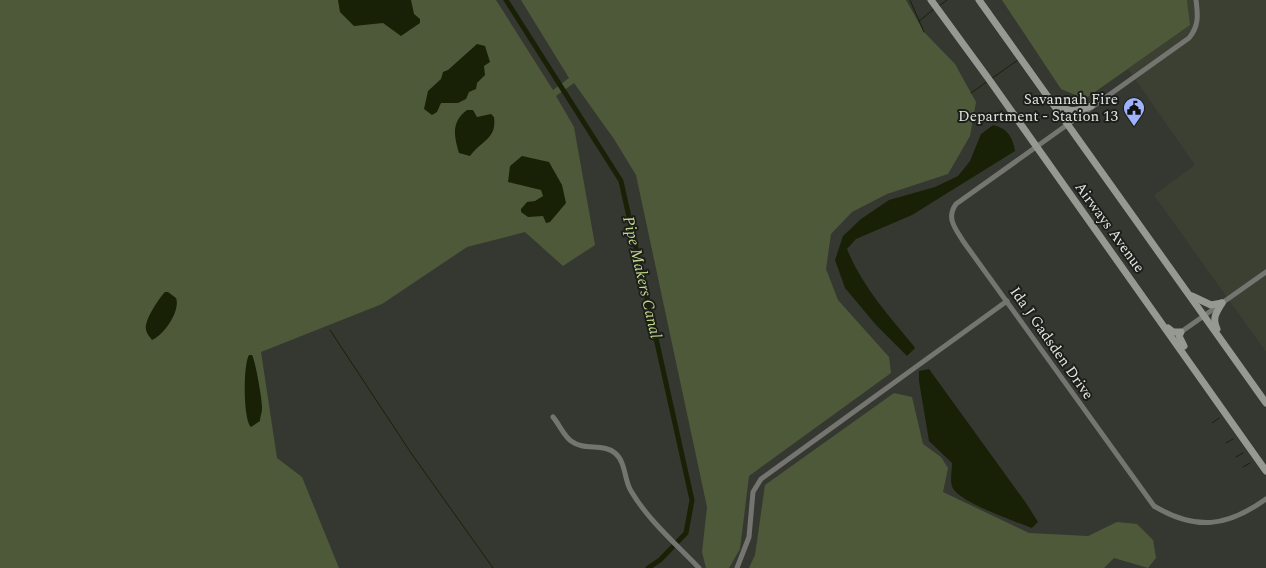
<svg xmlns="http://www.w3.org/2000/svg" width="1266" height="568" font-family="Spectral,serif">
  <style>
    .built { fill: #3b4032 }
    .green { fill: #4e593a }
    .water { fill: #182105 }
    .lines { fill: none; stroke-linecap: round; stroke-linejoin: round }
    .stream { stroke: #182105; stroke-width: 1 }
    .canal { stroke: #182105; stroke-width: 5 }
    .minor { stroke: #747571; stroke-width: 5 }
    .secondary { stroke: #969992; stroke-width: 7 }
    .labels { text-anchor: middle; stroke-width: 4; stroke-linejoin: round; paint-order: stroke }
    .poi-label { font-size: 15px; fill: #e3e5e0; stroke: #1d1e1b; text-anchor: end }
    .street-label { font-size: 15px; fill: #e3e5e0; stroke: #1d1e1b }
    .water-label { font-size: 16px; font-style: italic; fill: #bfda88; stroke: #1d1e1b }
  </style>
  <rect width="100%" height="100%" fill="#353830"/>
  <polygon class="built" points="1187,0 1266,0 1266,352 1154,195 1195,165 1128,69 1190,25"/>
  <g class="green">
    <polygon points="0,0 496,0 553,90 569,78 521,0 906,0 924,32 955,64 976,102 970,136 948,174 887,194 852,212 831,234 826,269 838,300 889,357 891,373 749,476 740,549 729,568 706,568 702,552 707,507 636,175 614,139 574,83 556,96 574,127 595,245 563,266 525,232 467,247 382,304 261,352 277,458 302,477 339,568 0,568"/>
    <polygon points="1002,0 1187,0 1190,25 1085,99 1061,89"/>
    <polygon points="894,393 912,397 923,444 941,457 948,468 943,492 1029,533 1088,536 1117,522 1137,524 1153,540 1156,558 1148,568 1114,558 1104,568 749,568 755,555 765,485"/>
  </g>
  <g class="water">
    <polygon points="338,0 411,0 414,14 420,19 420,23 401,36 383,23 354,26 340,12"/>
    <polygon points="477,44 485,46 490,62 484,66 485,75 477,83 476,89 469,92 466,99 458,103 441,103 437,112 432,115 424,109 428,91 441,79 443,72 448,70"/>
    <path d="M467 110H473L477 117 491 114 494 117C497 139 482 140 470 156L459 153C454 135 451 122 467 110Z"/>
    <path d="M993 125C1007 128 1013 137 1015 151L912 215 856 239 847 249C862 286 888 315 913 345L915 348 907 356 876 325 845 288 835 260 843 236 861 219 889 200 935 187 958 176 970 161 981 134Z"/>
    <polygon points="522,156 549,162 562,185 566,203 550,222 546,223 543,216 528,217 521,212 521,209 527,202 535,201 543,196 541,190 508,182 510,166"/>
    <path d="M165 292H168L176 298C181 311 163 336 152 340 150 337 146 333 146 329 144 321 159 298 165 292Z"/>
    <path d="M249 355H252C255 359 263 403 262 409 262 413 260 416 260 421L251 427C243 420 243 364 249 355Z"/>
    <path d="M929 369 1026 503 1038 522 1032 528C1017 522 955 501 952 486 950 480 952 470 952 463L929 441 919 381V371Z"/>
  </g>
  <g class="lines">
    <g class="stream">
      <polyline points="910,0 924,32"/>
      <polyline points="939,6 947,0"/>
      <polyline points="919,21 934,9"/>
      <polyline points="991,79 1018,60"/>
      <polyline points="971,93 988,81"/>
      <polyline points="330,330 411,453 493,568"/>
      <polyline points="1212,423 1219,418"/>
      <polyline points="1226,443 1233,439"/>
      <polyline points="1236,457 1243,453"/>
      <polyline points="1243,467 1250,463"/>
    </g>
    <polyline class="canal" points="506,0 621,181 692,500 686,533 660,560 648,568"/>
    <g class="minor">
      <path d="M1196 0C1198 15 1199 26 1189 38L956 204C946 218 955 228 963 241L1154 506C1196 531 1227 527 1266 499"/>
      <polyline points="1181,332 1266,272"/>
      <path d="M553 417C559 424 564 436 571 441 584 451 603 443 615 453 626 462 624 480 631 491 648 520 676 544 699 568"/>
      <polyline points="737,568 749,537 753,492 761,479 1007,301"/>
    </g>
    <g class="secondary">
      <polyline points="931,0 988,78 1266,471"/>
      <polyline points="979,0 1266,403"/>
      <path d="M1055 102C1067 114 1076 111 1091 106"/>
      <polyline points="1192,296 1211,305 1222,303"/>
      <polyline points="1168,328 1173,332 1181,332 1179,336 1184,346"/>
      <path d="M1217 329C1212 318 1216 313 1222 303"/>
    </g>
  </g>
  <defs>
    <g id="civic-pin" transform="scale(1.125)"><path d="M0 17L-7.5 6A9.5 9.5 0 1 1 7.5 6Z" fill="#a1b2fd" stroke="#1d1e1b"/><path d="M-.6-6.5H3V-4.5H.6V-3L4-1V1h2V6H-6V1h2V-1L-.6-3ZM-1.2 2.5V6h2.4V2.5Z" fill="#111"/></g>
  </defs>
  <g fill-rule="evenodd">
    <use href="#civic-pin" x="1134" y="108"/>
  </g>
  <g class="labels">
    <g class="poi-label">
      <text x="1118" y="104">Savannah Fire<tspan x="1118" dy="17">Department - Station 13</tspan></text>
    </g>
    <g class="street-label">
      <text transform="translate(1110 227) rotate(54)" y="5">Airways Avenue</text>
      <text transform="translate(1052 343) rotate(55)" y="5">Ida J Gadsden Drive</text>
    </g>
    <g class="water-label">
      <text transform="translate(643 277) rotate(77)" y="6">Pipe Makers Canal</text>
    </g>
  </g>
</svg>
